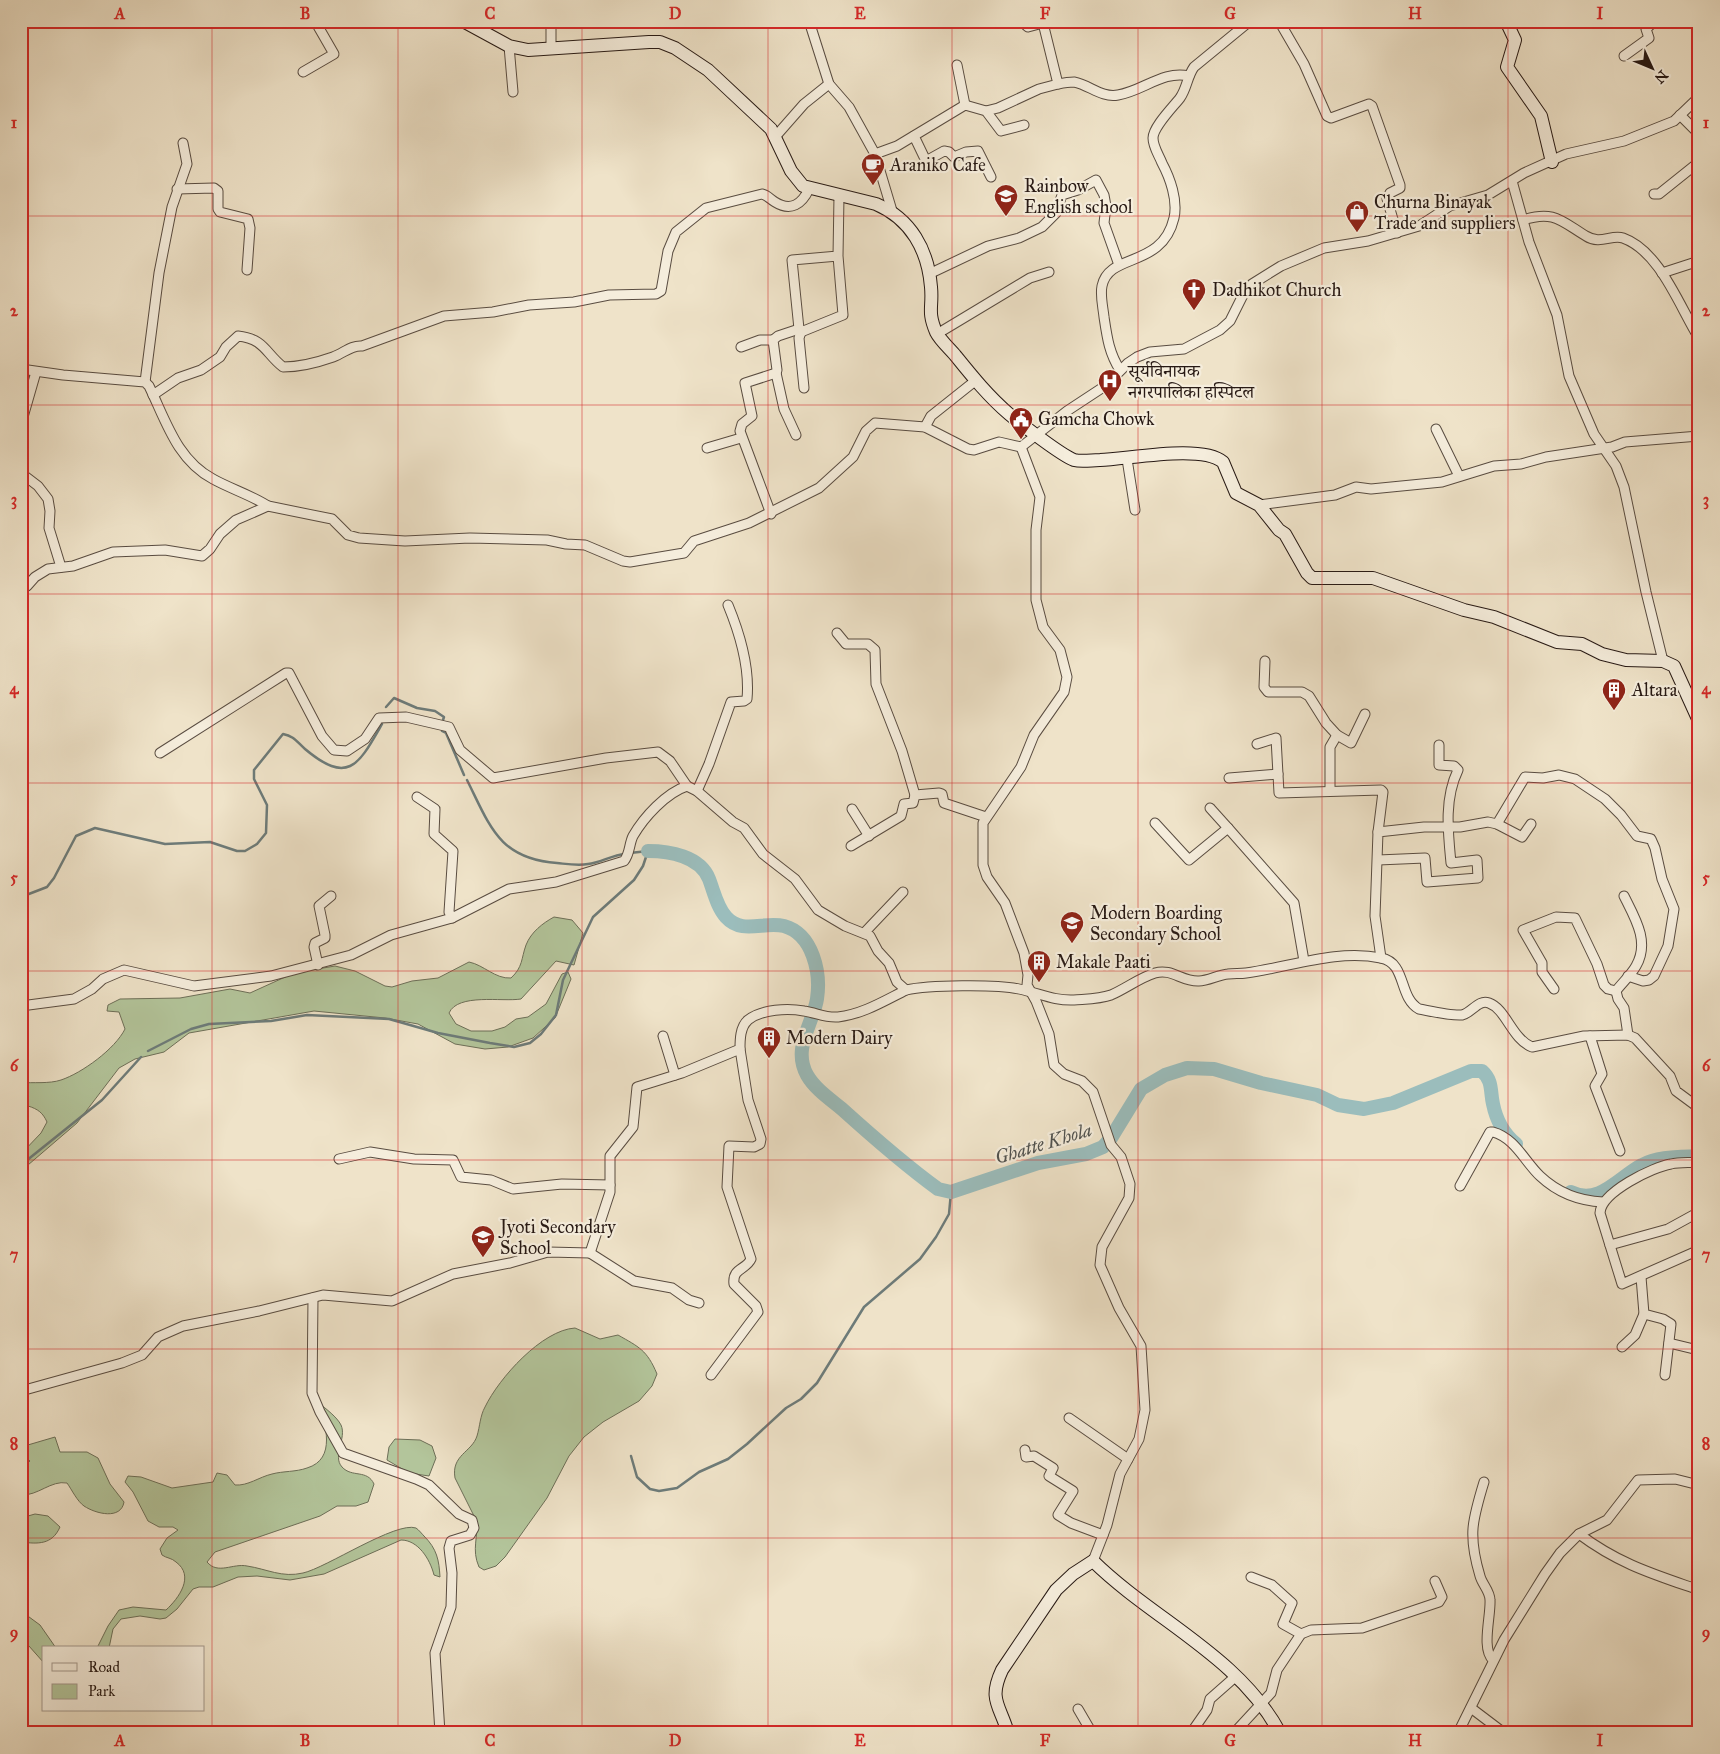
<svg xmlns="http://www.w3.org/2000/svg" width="1720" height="1754" font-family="'IM FELL Great Primer','Noto Serif Devanagari',serif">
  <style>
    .green { fill: #b3c59b; stroke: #6d6f58 }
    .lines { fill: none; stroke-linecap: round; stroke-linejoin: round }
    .stream { stroke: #6d7b79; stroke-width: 2.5 }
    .river { stroke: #9bbdbc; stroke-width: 14 }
    .street-casing { stroke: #594c41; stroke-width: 11 }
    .secondary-casing { stroke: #271914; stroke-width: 14 }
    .street { stroke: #f5eddc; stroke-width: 9 }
    .secondary { stroke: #f5eddc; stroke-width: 12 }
    .grid { fill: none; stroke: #d62828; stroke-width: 1; stroke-opacity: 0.55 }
    .labels { text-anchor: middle; stroke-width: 4.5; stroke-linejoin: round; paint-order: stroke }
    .poi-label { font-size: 18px; fill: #271914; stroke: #f5eddc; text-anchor: start }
    .water-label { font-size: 19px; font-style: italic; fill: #50524f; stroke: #f5eddc }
    .neatline { fill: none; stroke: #d62828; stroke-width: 2 }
    .grid-label { font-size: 16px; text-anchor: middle; font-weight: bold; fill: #d62828 }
  </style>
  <rect width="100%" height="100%" fill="#efe3c9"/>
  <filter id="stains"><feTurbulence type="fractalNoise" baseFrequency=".004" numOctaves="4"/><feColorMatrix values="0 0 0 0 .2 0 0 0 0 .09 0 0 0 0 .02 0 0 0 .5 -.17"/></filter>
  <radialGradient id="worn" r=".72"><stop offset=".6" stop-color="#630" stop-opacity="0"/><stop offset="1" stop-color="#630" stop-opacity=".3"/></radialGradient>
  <g class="green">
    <path d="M554 917 572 920 583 933 574 965 556 961 521 999C502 1002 458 993 449 1013L456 1024 471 1031H492L505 1027 516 1019 528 1017 546 1004 562 974 568 972 571 979 555 1018 533 1038 508 1047 485 1049 455 1044 418 1024 385 1018 314 1011 189 1033 164 1052 135 1059 119 1068 77 1123 21 1171V1154L41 1133 47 1122C43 1113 38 1109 28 1106L21 1110V1083C33 1082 49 1084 61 1080 82 1073 115 1049 125 1029L119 1012 107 1011 108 1005 120 999 180 998 230 989 250 993 294 973 335 966 355 971 385 986 392 987 412 981 438 978 469 962C484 965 495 979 511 978 523 967 521 959 526 945 531 932 543 923 554 917Z"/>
    <path d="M575 1328 600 1339 618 1335C639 1347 647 1350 657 1374L652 1386 639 1401 603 1422 584 1437 569 1456 547 1498 505 1557 496 1566 484 1570 479 1567C471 1549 479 1537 476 1520L455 1478C451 1455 472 1452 477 1436 480 1426 480 1416 485 1407 499 1378 542 1330 575 1328Z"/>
    <path d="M319 1403C326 1409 337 1417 341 1425 347 1438 332 1456 342 1467 352 1478 367 1469 374 1484L368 1502 356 1506H337L320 1516 215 1552 207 1562C218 1575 233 1563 247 1566 267 1569 282 1578 303 1573 326 1568 396 1521 416 1528 419 1530 422 1534 424 1536 437 1549 439 1560 440 1577L434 1575C430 1559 418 1540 401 1540L324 1574 290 1580 257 1576 238 1577 213 1587H199L193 1589 177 1609 166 1618 160 1619 140 1616 121 1619 113 1629 109 1648H97L108 1626 119 1610 133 1607 166 1610C179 1598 195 1576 176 1562 172 1558 166 1558 162 1555L160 1549 167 1538 178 1530 173 1527H159L148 1521 133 1492 125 1482 128 1476 141 1477 172 1488 213 1482 217 1473 227 1475 235 1485C248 1486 259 1477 272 1474 283 1471 296 1472 307 1468 337 1459 325 1424 319 1403Z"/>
    <path d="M55 1437 60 1452H87L98 1458 110 1484 124 1502C121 1520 96 1514 84 1506 77 1501 72 1490 67 1483 51 1480 38 1496 21 1495V1469L30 1461 21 1453V1447Z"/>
    <polygon points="395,1439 420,1440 432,1446 436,1458 429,1476 409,1473 387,1460 389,1447"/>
    <path d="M35 1514 48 1516 60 1527C52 1545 38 1544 21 1542V1518Z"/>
    <polygon points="21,1611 40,1625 56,1648 44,1648 44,1663 21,1637"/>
  </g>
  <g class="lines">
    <g class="stream">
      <polyline points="386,707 394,698 417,708 435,711 444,717 442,723"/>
      <polyline points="442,731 446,733 464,775"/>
      <path d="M467 780C490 826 499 859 557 863 567 864 578 866 588 864 600 863 612 855 625 854"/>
      <path d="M21 897 47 887 54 878 76 836 95 828 165 844 210 842 237 851H245L257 844 266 833 267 805 254 779V770L283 734C294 736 297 742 305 749 349 786 359 764 382 724"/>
      <polyline points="148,1051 191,1029 209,1024 271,1021 307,1015 389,1019 438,1033 490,1043 514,1047 530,1043 541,1034 556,1015 563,980 593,917 634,880 643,866 648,851 630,853"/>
      <polyline points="21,1165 102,1100 141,1057"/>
      <polyline points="631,1456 637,1477 650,1489 659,1491 677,1488 699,1472 728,1459 747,1444 786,1408 801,1399 817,1383 864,1307 920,1259 936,1237 949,1214 951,1192"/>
    </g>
    <g class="river">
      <path d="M648 851C669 851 700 856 709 879 714 892 717 907 726 917 742 935 764 921 784 926 813 934 821 973 817 999 813 1024 792 1048 807 1075 815 1089 830 1099 842 1109 873 1137 905 1165 938 1189L951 1192 1038 1163 1086 1154 1103 1147 1111 1138 1141 1089 1165 1075 1187 1068 1214 1069 1261 1083 1317 1095 1338 1105 1364 1109 1393 1103 1471 1071H1482C1493 1081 1490 1091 1493 1104 1496 1119 1504 1134 1516 1144"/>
      <path d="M1571 1192C1599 1206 1619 1177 1642 1165 1658 1156 1680 1157 1699 1156"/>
    </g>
    <g class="street-casing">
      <g id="street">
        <polyline points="551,21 551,49"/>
        <polyline points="809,21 829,84 849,107 875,154 893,214"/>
        <polyline points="1279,21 1304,64 1327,116 1331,118 1369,104 1372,106 1400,185 1400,188 1390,193 1387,199 1397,233"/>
        <polyline points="509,46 513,92"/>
        <polyline points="1624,56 1649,38 1646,29 1655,21"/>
        <polyline points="957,65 965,105"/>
        <polyline points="303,72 334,54 315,21"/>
        <path d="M1058 84C1063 83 1069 82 1074 82 1090 85 1101 98 1118 95 1143 91 1163 70 1189 76"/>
        <polyline points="986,111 998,108 1039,89 1058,84 1043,23 1028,27 1021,21"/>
        <polyline points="1680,115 1699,134"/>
        <polyline points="914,136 926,161 944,151 949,152 954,157 966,152 978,151 991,177"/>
        <polyline points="775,137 804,104 829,84"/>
        <polyline points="875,154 897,146 965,105 986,111 1001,131 1024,125"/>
        <polyline points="1512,181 1529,242 1557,315 1569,376 1594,434 1616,466 1624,487 1646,592 1663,661"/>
        <polyline points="177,189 214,188 218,191 218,209 220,212 248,219 250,228 247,270"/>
        <polyline points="1654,194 1659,194 1699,162"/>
        <path d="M1523 220C1554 210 1561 221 1586 236 1600 245 1612 234 1623 238 1660 251 1680 308 1699 338"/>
        <polyline points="838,256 792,260 799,329 801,332 843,315 838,256 839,196"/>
        <polyline points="1662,273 1699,261"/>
        <polyline points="929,274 988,246 1019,238 1042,227 1056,213 1062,195 1078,190 1096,180 1104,195 1106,206 1104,223 1119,265"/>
        <polyline points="801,332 799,338 804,388"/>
        <polyline points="937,334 1030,278 1049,272"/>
        <polyline points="741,347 760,340 773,340"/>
        <path d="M21 369 63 375 145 382 149 386C166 421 177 460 213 479 231 489 251 495 268 506"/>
        <path d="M1120 370C1109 353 1107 337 1104 317 1103 307 1100 296 1102 286 1109 252 1162 269 1174 218 1178 200 1170 178 1162 163 1159 155 1153 147 1153 138 1153 127 1173 107 1180 98 1187 88 1187 77 1194 67L1250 21"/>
        <polyline points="776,373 784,409 796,435"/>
        <polyline points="145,382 159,273 172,207 187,164 183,143"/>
        <path d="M153 395 178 378 201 370 220 357 226 347 238 336C265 339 265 353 283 367 300 367 316 363 333 357 344 353 351 345 362 346L444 316 493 312 529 305 574 302 609 295 656 294 661 291 668 251 676 232 706 208 762 194C767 195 770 199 775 202 791 212 802 204 809 189"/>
        <polyline points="21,424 36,372"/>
        <polyline points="925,427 931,416 975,381"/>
        <polyline points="1436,429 1459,476"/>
        <polyline points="1021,447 1040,497 1036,530 1036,600 1043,627 1060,650 1067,677 1064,692 1034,735 1021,767 983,823 983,865 987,877 1005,903 1024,953 1028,975 1027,985 1036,1001 1049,1034 1054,1065 1064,1074 1082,1081 1093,1092 1111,1145 1121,1157 1130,1184 1129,1198 1102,1247 1100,1265 1119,1308 1141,1346 1145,1410 1139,1439 1120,1474 1107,1525 1093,1561"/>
        <polyline points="1021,447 1067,411 1105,386 1128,363 1137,357 1150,352 1184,349 1220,330 1230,321 1243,295 1252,284 1281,266 1324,248 1368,241 1419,226 1450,206 1488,195 1524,173 1566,154 1624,141 1674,121 1699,97"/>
        <polyline points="707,448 741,438"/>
        <polyline points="1127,459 1135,510"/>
        <polyline points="21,473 38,486 48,499 50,511 49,528 61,567"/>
        <polyline points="1259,505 1335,495 1356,487 1371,489 1442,482 1494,466 1521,464 1546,457 1612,447 1625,442 1699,436"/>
        <polyline points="771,514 740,431 742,424 752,416 745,383 776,373 777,370 773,340 778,336 799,329"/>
        <polyline points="21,587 27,586 35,577 48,569 73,566 113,552 165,550 202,556 210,549 220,534 236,520 268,506 332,519 348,535 359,538 405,541 470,538 547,540 566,544 585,545 623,561 630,562 684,553 694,541 749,523 819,488 853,457 866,431 875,423 925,427 968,449 974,450 999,442 1021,447"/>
        <polyline points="837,633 846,644 868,644 875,650 876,684 902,751 915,795"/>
        <polyline points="1265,661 1264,687 1268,692 1302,692 1309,696 1326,723 1337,735 1351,743 1365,714"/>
        <polyline points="1257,744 1276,738 1279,793 1381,790 1383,792 1378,832"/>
        <polyline points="160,753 286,673 289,673 322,736 334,750 347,751 365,739 379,718 406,717 449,727 460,750 493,778 606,758 658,752 670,761 687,786"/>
        <polyline points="1229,778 1278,774"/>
        <polyline points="1330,790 1330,747 1337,735"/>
        <path d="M697 791 709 764 731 702 744 701 747 699C750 667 740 634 728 605"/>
        <polyline points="417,797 435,809 434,834 453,851 449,912 452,918"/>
        <polyline points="1210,808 1228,828"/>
        <polyline points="852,809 869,836"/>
        <polyline points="1155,823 1189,860 1228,828 1294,903 1304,961"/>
        <polyline points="1497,824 1525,777 1543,778 1559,775 1575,779 1605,799 1621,815 1637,836 1651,839 1655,848 1662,879 1674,909 1668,946 1654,976 1649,980 1643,981 1628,976"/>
        <polyline points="851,846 901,816 904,804 913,803 915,795 939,793 942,794 944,803 986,817"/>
        <path d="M1378 860 1425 858 1427 882 1478 878 1477 860 1451 863C1448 832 1444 799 1458 770L1454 766 1439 765V745"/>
        <path d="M1624 896C1635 918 1650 942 1636 966 1631 975 1622 983 1616 991L1618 999 1624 1008 1628 1035"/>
        <polyline points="865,932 903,892"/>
        <polyline points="1381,958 1375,916 1378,832 1424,827 1460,827 1488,822 1497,824 1522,837 1531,824"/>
        <polyline points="318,965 314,947 315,943 325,938 325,935 319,906 331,896"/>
        <polyline points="1554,989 1542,972 1542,963 1523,930 1556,917 1575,918 1597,964 1604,985 1608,989 1616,991"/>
        <path d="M21 1006 74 999 92 989 103 979 124 970 194 986 271 976 351 955 391 935 452 918 509 889 556 882 624 861C630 854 629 844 633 836 644 817 666 793 687 786L697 791 733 822 744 828 763 854 795 879 818 910 845 926 870 936 878 951 889 963 897 982 906 990C928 985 996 984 1019 989 1039 993 1054 1001 1074 1000 1086 999 1100 999 1111 995 1127 988 1139 978 1155 973 1172 968 1182 982 1199 981 1208 981 1218 975 1228 974 1234 973 1240 974 1246 973 1291 967 1336 949 1381 958 1407 963 1398 997 1419 1009 1430 1011 1451 1016 1462 1015 1472 1013 1478 999 1489 1003 1506 1009 1512 1039 1532 1047L1584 1036 1628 1035 1635 1038 1670 1076 1676 1091 1699 1108"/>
        <polyline points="663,1036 675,1075"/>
        <polyline points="1590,1036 1602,1074 1595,1086 1620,1151"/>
        <polyline points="339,1159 370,1152 414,1159 453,1160 461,1177 491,1180 513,1189 562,1184 610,1185"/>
        <path d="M1699 1162C1690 1163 1680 1162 1671 1164 1653 1167 1601 1192 1600 1213L1622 1284 1699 1250"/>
        <path d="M1460 1186 1490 1132H1493C1515 1138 1525 1162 1540 1176 1558 1193 1580 1201 1603 1202"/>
        <polyline points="1610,1245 1668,1229 1699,1212"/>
        <polyline points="590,1253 634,1281 672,1288 689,1300 699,1303"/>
        <polyline points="1641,1277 1644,1314 1663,1319 1671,1324 1665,1375"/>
        <polyline points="313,1298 312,1393 320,1412 343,1453 416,1479 429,1485 459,1514 472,1520 474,1528 470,1535 451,1541 449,1548 452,1573 451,1607 435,1653 440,1733"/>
        <polyline points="1669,1343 1698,1350 1697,1377"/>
        <polyline points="1622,1347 1635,1335 1644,1314"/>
        <path d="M711 1375 758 1312 756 1306 734 1284C732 1268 746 1270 751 1259L727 1187 729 1146 754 1147 760 1144 761 1139 748 1100 740 1049"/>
        <path d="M21 1391 122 1363 142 1355 158 1337 183 1326 259 1311 323 1295 392 1301 453 1274 510 1263 548 1252 590 1253 610 1192V1156L633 1127 637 1087 682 1073 740 1049C740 1040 740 1027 748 1020 762 1009 788 1008 804 1011 817 1013 825 1018 838 1017 863 1014 884 1001 906 990"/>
        <polyline points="1069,1418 1128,1459"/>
        <polyline points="1025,1450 1026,1457 1034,1456 1053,1468 1049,1476 1073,1491 1058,1515 1071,1523 1103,1535"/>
        <path d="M1484 1482C1472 1521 1468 1536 1480 1576 1482 1584 1490 1591 1490 1600 1491 1616 1481 1649 1493 1660"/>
        <path d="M1579 1534C1619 1564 1653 1574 1699 1590"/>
        <polyline points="1251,1577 1272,1585 1292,1603 1283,1624 1301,1634"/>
        <polyline points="1697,1629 1699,1627"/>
        <polyline points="1471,1708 1504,1733"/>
        <polyline points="1078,1709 1092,1733"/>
        <polyline points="1191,1733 1207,1710 1210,1699 1235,1677"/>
        <polyline points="1234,1733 1271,1693 1277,1670 1301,1634 1311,1630 1362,1628 1439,1602 1442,1597 1435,1581"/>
        <polyline points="1458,1733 1504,1640 1545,1574 1560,1553 1579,1534 1607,1520 1638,1480 1675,1479 1699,1485"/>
      </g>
    </g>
    <g class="secondary-casing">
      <g id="secondary">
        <path d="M463 21 509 46 528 50 649 42H660L675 48 708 70 771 129 791 171 803 186 876 204C911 219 928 250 931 287 933 307 927 311 936 332 940 340 949 348 955 355 972 376 988 396 1009 414 1021 424 1061 455 1074 460 1082 462 1092 460 1100 460 1129 459 1202 444 1223 462L1236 493 1259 505 1279 530 1285 534 1307 573 1312 578H1373L1464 610 1494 617 1557 642 1582 644 1602 654 1626 660 1663 661 1674 666 1699 721"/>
        <polyline points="1506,21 1515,40 1507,67 1541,116 1552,162"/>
        <path d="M1008 1733C1000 1705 988 1700 1002 1670L1056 1590 1073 1574 1093 1561C1153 1620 1239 1656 1280 1733"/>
      </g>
    </g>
    <use href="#street" class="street"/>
    <use href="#secondary" class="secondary"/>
  </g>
  <path class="grid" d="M212 21V1733M398 21V1733M582 21V1733M768 21V1733M952 21V1733M1138 21V1733M1322 21V1733M1508 21V1733M21 216H1699M21 405H1699M21 594H1699M21 783H1699M21 971H1699M21 1160H1699M21 1349H1699M21 1538H1699"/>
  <defs>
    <g id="cafe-pin" transform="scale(1.25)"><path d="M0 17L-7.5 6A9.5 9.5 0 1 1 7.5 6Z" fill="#8f2418" stroke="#f5eddc"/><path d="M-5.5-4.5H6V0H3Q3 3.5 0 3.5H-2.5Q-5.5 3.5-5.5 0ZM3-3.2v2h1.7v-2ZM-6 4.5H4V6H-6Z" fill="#fff"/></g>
    <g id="school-pin" transform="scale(1.25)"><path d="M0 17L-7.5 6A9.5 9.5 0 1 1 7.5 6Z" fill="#8f2418" stroke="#f5eddc"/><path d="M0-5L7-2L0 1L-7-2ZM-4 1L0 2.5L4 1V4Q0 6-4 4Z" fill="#fff"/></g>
    <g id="shop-pin" transform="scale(1.25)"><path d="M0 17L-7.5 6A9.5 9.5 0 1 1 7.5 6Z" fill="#8f2418" stroke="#f5eddc"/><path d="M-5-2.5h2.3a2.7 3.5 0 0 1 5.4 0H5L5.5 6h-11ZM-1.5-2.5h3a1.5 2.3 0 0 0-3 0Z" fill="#fff"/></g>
    <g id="church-pin" transform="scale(1.25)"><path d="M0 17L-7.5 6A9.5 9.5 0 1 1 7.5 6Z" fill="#8f2418" stroke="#f5eddc"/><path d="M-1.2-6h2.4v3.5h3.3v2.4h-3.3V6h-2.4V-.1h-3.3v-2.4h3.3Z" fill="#fff"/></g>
    <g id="hospital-pin" transform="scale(1.25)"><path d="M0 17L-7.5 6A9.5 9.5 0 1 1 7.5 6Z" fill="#8f2418" stroke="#f5eddc"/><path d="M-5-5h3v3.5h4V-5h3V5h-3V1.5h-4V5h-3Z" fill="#fff"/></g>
    <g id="civic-pin" transform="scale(1.25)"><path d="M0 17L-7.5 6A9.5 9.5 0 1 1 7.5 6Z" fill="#8f2418" stroke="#f5eddc"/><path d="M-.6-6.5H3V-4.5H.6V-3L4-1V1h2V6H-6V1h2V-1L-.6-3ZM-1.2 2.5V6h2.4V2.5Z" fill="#fff"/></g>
    <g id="building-pin" transform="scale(1.25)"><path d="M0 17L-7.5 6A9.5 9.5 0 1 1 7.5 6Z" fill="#8f2418" stroke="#f5eddc"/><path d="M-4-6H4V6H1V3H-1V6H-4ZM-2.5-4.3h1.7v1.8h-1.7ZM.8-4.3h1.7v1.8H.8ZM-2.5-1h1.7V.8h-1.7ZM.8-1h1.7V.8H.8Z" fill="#fff"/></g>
  </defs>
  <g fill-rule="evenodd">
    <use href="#cafe-pin" x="873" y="165"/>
    <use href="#school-pin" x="1006" y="196"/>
    <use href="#shop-pin" x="1357" y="212"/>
    <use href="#church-pin" x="1194" y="290"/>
    <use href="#hospital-pin" x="1110" y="381"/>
    <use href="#civic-pin" x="1021" y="419"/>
    <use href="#building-pin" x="1614" y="690"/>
    <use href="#school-pin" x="1072" y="923"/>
    <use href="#building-pin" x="1039" y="962"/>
    <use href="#building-pin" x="769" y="1038"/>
    <use href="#school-pin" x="483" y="1237"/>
  </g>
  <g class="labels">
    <g class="poi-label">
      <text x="890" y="171">Araniko Cafe</text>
      <text x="1024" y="192">Rainbow<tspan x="1024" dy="21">English school</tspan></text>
      <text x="1374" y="208">Churna Binayak<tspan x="1374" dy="21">Trade and suppliers</tspan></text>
      <text x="1212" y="296">Dadhikot Church</text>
      <text x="1128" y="377">सूर्यविनायक<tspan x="1128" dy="21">नगरपालिका हस्पिटल</tspan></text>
      <text x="1038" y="425">Gamcha Chowk</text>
      <text x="1632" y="696">Altara</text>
      <text x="1090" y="919">Modern Boarding<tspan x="1090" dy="21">Secondary School</tspan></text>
      <text x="1056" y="968">Makale Paati</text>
      <text x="786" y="1044">Modern Dairy</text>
      <text x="500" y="1233">Jyoti Secondary<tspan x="500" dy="21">School</tspan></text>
    </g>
    <g class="water-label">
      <text transform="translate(1043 1143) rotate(-17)" y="7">Ghatte Khola</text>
    </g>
  </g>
  <rect width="1720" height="1754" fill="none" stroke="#efe3c9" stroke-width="55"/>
  <rect x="42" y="1646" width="162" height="65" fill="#f5eddc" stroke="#a3988c"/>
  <rect x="52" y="1663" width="25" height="8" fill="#f5eddc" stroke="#a3988c"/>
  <text x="88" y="1672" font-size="15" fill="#271914">Road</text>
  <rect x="52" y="1684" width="25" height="15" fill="#b3c59b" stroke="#a3988c"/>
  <text x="88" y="1696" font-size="15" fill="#271914">Park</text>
  <g transform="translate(1652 68) rotate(134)" stroke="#f5eddc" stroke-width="4" paint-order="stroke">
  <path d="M0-4L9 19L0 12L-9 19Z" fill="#271914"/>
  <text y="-8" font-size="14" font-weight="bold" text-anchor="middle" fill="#271914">N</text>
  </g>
  <rect x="28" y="28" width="1664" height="1698" class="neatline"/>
  <g class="grid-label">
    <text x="120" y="19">A</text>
    <text x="305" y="19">B</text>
    <text x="490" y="19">C</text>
    <text x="675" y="19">D</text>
    <text x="860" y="19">E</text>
    <text x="1045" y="19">F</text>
    <text x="1230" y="19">G</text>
    <text x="1415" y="19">H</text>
    <text x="1600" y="19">I</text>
    <text x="14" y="128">1</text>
    <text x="1706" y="128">1</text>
    <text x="14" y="316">2</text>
    <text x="1706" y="316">2</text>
    <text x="14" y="505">3</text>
    <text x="1706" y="505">3</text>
    <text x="14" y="694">4</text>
    <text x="1706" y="694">4</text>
    <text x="14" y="883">5</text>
    <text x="1706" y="883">5</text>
    <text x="14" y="1071">6</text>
    <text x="1706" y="1071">6</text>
    <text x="14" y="1260">7</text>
    <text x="1706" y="1260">7</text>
    <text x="14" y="1449">8</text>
    <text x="1706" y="1449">8</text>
    <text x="14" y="1638">9</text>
    <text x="1706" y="1638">9</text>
    <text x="120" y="1746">A</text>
    <text x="305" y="1746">B</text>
    <text x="490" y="1746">C</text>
    <text x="675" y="1746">D</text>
    <text x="860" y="1746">E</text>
    <text x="1045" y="1746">F</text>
    <text x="1230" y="1746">G</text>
    <text x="1415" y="1746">H</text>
    <text x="1600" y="1746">I</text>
  </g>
  <rect width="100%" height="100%" filter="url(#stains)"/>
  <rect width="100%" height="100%" fill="url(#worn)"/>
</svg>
